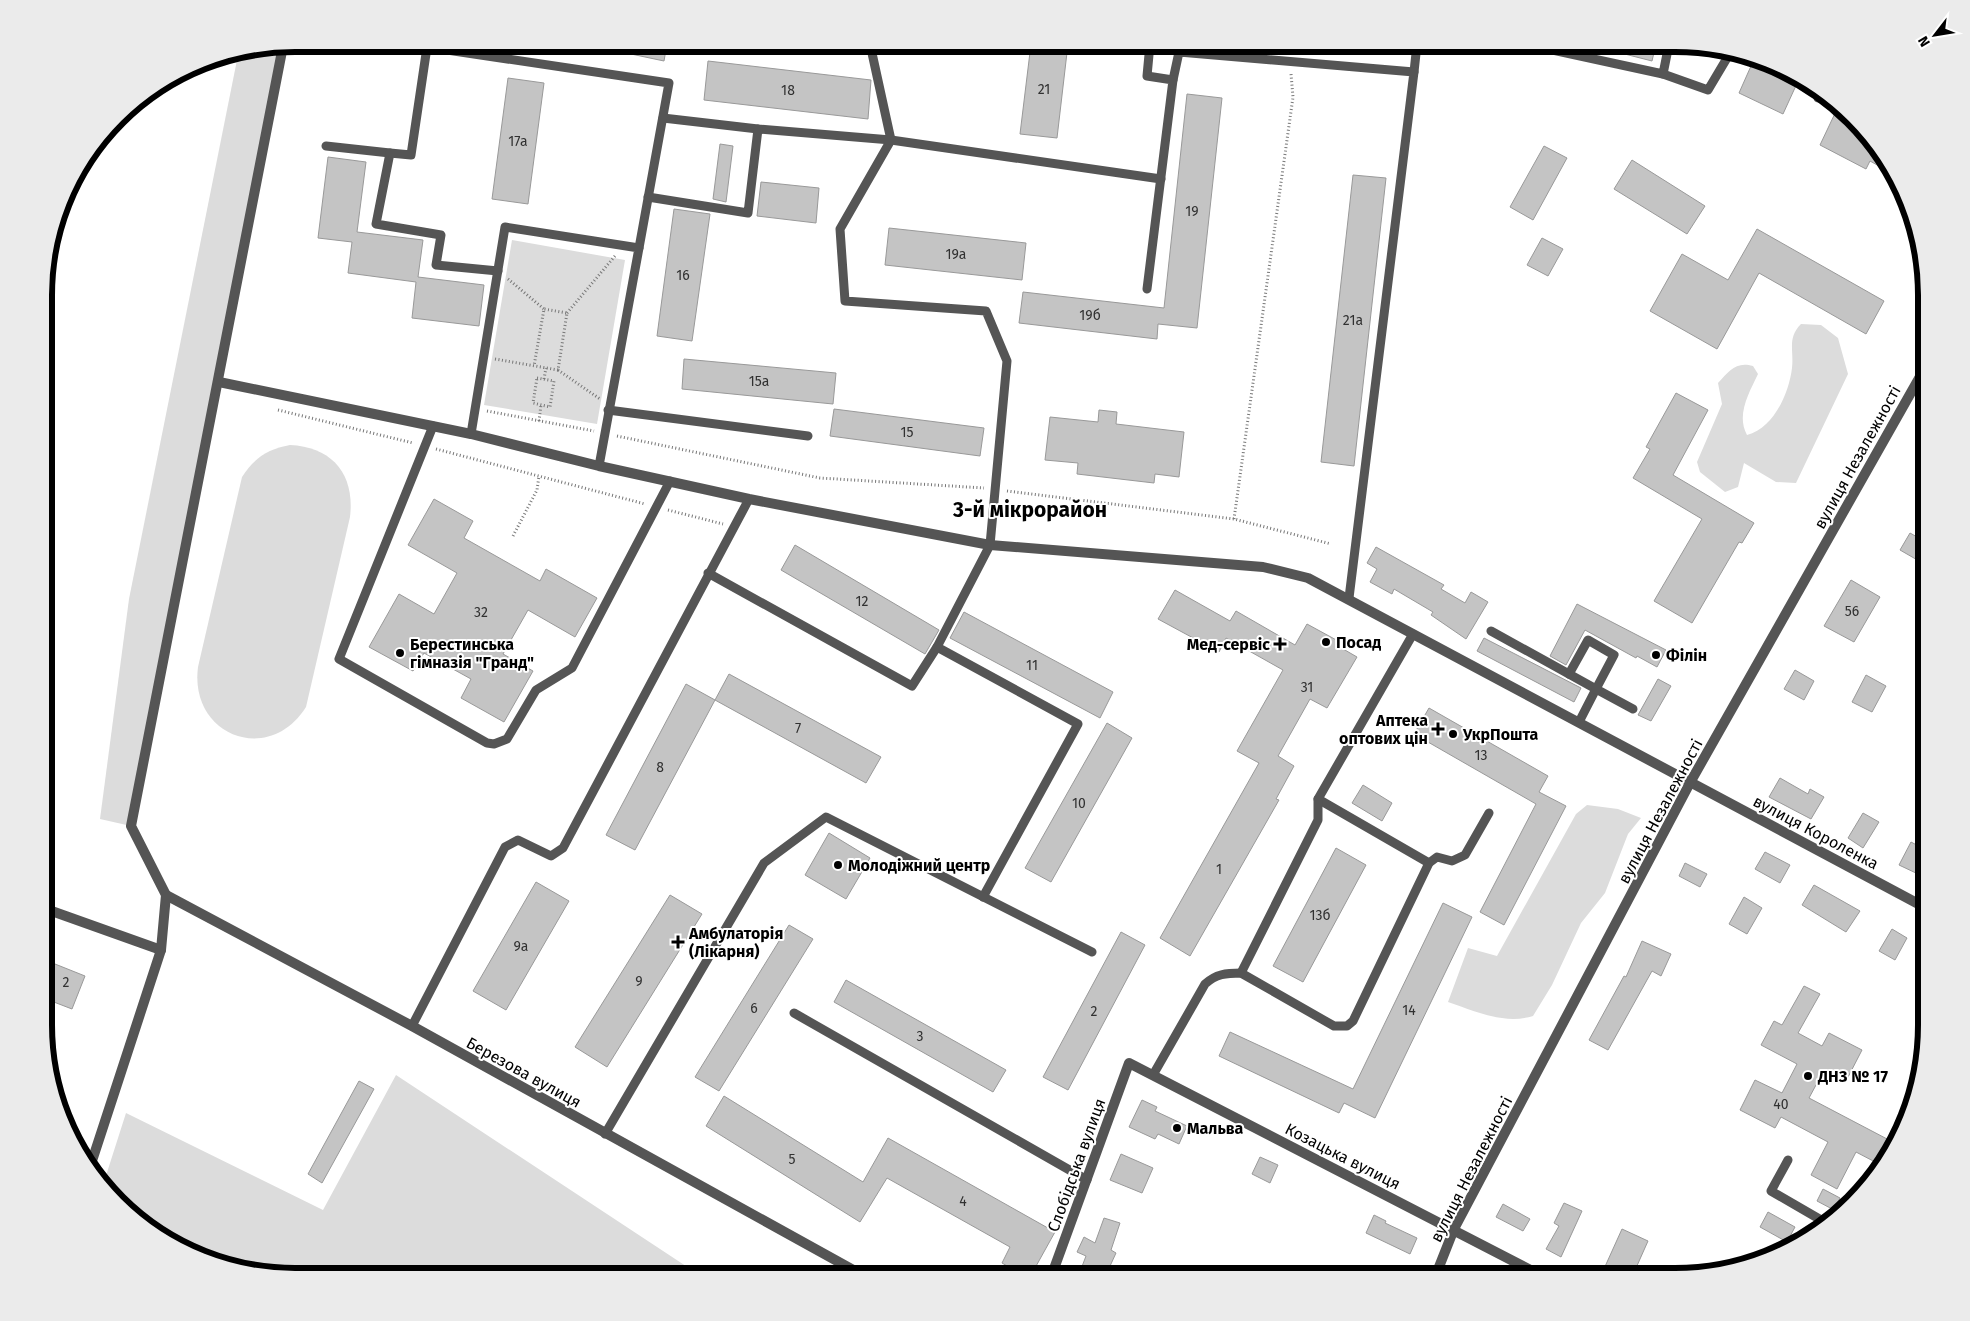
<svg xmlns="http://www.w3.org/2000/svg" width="1970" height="1321" font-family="'Fira Sans',sans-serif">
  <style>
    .green { fill: #dcdcdc }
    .building { fill: #c4c4c4; stroke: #999 }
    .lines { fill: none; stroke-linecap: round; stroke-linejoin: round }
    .path { stroke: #777; stroke-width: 3; stroke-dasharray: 1 2.5; stroke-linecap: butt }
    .lane { stroke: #555; stroke-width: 9 }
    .street { stroke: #555; stroke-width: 10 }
    .poi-dot { fill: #000; stroke: #fff; stroke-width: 2 }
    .labels { text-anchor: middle; stroke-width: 4; stroke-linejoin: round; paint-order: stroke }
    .number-label { font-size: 14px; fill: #313131 }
    .street-label { font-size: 16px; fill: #000; stroke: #fff }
    .poi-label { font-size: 16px; font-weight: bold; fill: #000; stroke: #fff; text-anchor: start }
    .district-label { font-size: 21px; font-weight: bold; fill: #000; stroke: #fff }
    .rim { fill: none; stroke: #000; stroke-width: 6 }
  </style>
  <rect width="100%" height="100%" fill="#fff"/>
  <g class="green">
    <polygon points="283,46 131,826 100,819 129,599 238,55"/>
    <polygon points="512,240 625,260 597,424 484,405"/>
    <path d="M1801 324 1821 325 1838 338 1848 374 1796 483 1776 482 1744 463 1738 487 1725 492 1700 472 1697 462 1722 404 1718 383C1729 371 1736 361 1753 366L1758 374C1749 393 1736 415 1747 435 1774 428 1789 393 1792 368 1794 350 1787 338 1801 324Z"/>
    <path d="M290 445C333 447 355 475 350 517L306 707C269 766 189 736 198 667L242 477C254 458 268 449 290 445Z"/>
    <path d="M1587 805 1618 809 1641 818 1628 834 1605 893 1581 923 1552 985 1533 1016C1504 1025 1475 1011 1448 1002L1468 948 1497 956 1576 814Z"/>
    <polygon points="396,1075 701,1276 701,1277 295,1277 215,1264 155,1235 117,1203 103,1185 126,1113 323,1210"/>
  </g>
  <g class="building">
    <polygon points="612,44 667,44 664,61 612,50"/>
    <polygon points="1031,44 1068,44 1057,138 1020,134"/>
    <polygon points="1605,44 1656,44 1652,61 1605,49"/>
    <polygon points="1755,57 1799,79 1783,114 1739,93"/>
    <polygon points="708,61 871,80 868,119 704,100"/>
    <polygon points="508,78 544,83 528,204 492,199"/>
    <polygon points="1187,94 1222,98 1197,328 1158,324 1157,339 1019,323 1023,292 1164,308"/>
    <polygon points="1838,107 1864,129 1895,175 1870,161 1866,169 1820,145"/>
    <polygon points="720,144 733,146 726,202 713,199"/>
    <polygon points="1544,146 1567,158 1533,220 1510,207"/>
    <polygon points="328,157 366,162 357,232 423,240 418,277 484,285 479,326 412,318 416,282 348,273 352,242 318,238"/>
    <polygon points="1632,160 1705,206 1687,234 1614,189"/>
    <polygon points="1353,175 1386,178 1354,466 1321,462"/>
    <polygon points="761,182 819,188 816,223 757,216"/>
    <polygon points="674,209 710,214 692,341 657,336"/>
    <polygon points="889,228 1026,243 1022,280 885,265"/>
    <polygon points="1757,229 1884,301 1866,334 1759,273 1717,349 1650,311 1682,254 1728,280"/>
    <polygon points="1542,238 1563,249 1548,276 1527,265"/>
    <polygon points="684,359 836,373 833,404 682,389"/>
    <polygon points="1676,393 1708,410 1673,475 1754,523 1742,543 1739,542 1692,623 1654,601 1702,519 1633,478 1650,449 1646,447"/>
    <polygon points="834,409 984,428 980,456 830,436"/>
    <polygon points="1099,410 1117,412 1116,424 1184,432 1179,477 1155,474 1154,483 1077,474 1078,463 1045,460 1050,417 1098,422"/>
    <polygon points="434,499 473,521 464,538 540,581 546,569 597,598 575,637 528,610 503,654 533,671 504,722 461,698 471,679 424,653 413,671 369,647 399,594 434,614 457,573 408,545"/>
    <polygon points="1910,533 1926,542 1926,565 1900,550"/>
    <polygon points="795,545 939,630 925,654 781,570"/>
    <polygon points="1376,547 1444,585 1441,589 1465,603 1471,592 1488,602 1466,639 1431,615 1433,612 1394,589 1392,594 1370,582 1377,569 1367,563"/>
    <polygon points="1851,580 1880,597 1854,642 1824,626"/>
    <polygon points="1175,590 1230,621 1236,611 1295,645 1307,624 1340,642 1338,646 1357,657 1327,708 1310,699 1278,756 1294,766 1276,799 1279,800 1190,956 1160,938 1259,763 1237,751 1283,670 1226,638 1219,652 1158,619"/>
    <polygon points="1577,604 1666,650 1657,667 1637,656 1636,658 1585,630 1566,665 1550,656"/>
    <polygon points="964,612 1113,692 1100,718 950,638"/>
    <polygon points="1484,638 1581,688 1574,702 1477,651"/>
    <polygon points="1795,670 1814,681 1804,700 1784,689"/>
    <polygon points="729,674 881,757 866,783 715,700"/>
    <polygon points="1866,675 1886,686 1872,712 1852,702"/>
    <polygon points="1658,679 1671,686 1651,721 1638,715"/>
    <polygon points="686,684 715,700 635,850 606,835"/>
    <polygon points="1429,708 1548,776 1539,792 1566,806 1504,925 1480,912 1536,804 1414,734"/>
    <polygon points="1107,723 1132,738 1051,882 1025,868"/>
    <polygon points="1780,778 1808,794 1810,789 1824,797 1811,819 1769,797"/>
    <polygon points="1363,785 1392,803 1382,821 1352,803"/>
    <polygon points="1863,813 1879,822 1863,848 1848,838"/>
    <polygon points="829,833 870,858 846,899 805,875"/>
    <polygon points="1911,842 1926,850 1926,858 1918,874 1899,865"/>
    <polygon points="1336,848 1366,865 1303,982 1273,966"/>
    <polygon points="1765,852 1790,865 1780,883 1755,869"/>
    <polygon points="1685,863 1707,874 1700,887 1679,876"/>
    <polygon points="536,882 569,901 506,1010 473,991"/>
    <polygon points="1814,885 1860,911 1846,932 1802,905"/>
    <polygon points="670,895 702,914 607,1067 575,1047"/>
    <polygon points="1744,897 1762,908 1747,934 1729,924"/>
    <polygon points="1443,903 1472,917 1375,1118 1344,1103 1339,1113 1219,1056 1230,1032 1353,1089"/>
    <polygon points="789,925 813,939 719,1091 695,1077"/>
    <polygon points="1892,929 1907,938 1895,960 1879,951"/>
    <polygon points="1121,932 1145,945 1068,1090 1043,1077"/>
    <polygon points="1642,941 1671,954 1661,976 1652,971 1608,1050 1589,1040 1624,976 1626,977"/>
    <polygon points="55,964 85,976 72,1009 46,999 46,988"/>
    <polygon points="846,980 1006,1070 993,1092 834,1002"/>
    <polygon points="1804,986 1820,994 1798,1033 1822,1046 1829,1033 1862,1050 1845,1083 1823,1072 1809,1098 1889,1140 1877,1163 1856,1152 1837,1189 1811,1175 1828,1142 1781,1117 1775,1128 1740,1110 1755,1080 1782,1093 1797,1064 1761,1045 1774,1021 1782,1025"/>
    <polygon points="359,1081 374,1089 322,1183 308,1174"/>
    <polygon points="724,1096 863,1182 888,1138 1055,1232 1030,1277 1026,1277 1002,1263 1010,1247 887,1178 860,1222 706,1126"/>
    <polygon points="1142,1100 1157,1107 1155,1111 1187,1126 1179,1144 1158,1134 1155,1139 1129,1127"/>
    <polygon points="1121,1154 1153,1168 1142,1193 1110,1180"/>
    <polygon points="1260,1157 1278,1165 1270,1183 1252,1174"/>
    <polygon points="1823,1189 1840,1198 1834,1210 1817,1201"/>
    <polygon points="1564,1203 1582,1211 1561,1257 1546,1249 1559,1226 1554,1223"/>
    <polygon points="1503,1204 1530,1219 1523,1231 1496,1217"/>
    <polygon points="1768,1212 1795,1227 1787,1242 1760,1227"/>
    <polygon points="1374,1215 1386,1221 1385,1223 1417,1238 1410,1254 1366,1233"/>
    <polygon points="1104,1218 1120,1223 1111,1250 1116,1253 1105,1277 1078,1277 1086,1256 1077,1252 1084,1237 1095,1243"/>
    <polygon points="1622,1229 1648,1241 1632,1277 1615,1277 1603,1271"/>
  </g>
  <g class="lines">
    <g class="path">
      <polyline points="508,279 544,309"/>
      <polyline points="567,313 615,256"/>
      <polyline points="495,359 558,370 567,313 544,309 534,366"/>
      <polyline points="558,370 600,399"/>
      <polygon points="537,378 554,381 550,407 533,403"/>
      <polyline points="544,379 546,368"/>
      <polyline points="278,410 413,443"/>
      <polyline points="487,411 594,431"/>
      <polyline points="539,421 541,405"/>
      <polyline points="617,436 820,478 984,488"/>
      <polyline points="436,449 645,504"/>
      <polyline points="1007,491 1234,519 1331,544"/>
      <polyline points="668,510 723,524"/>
      <polyline points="1234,519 1293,97 1291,74"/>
      <polyline points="513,536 537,490 539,476"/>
    </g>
    <g class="lane">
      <polyline points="870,44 891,140 840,229 845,301 986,311 1007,361 990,545 937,647 1078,724 983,897"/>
      <polyline points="1524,44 1663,74 1669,44"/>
      <polyline points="1414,72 1417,44"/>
      <polyline points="1663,74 1708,90 1730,53"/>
      <polyline points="1173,80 1179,52 1414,72 1349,598"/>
      <polyline points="1818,98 1821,92"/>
      <polyline points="663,118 758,129 891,140 1161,179"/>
      <polyline points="326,146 390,153 376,224 441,235 436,265 498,271"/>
      <polyline points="390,153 411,155 427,47 669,83 639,248"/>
      <polyline points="648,197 748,213 758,129"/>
      <polyline points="1147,289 1173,80 1147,76 1150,44"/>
      <polyline points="608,410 808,436"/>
      <polyline points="433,426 339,659 487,743 494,744 507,739 536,690 572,668 670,481"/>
      <polyline points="471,434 505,227 639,248 599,466"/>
      <polyline points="708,573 912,686 937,647"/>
      <polyline points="1491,631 1596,689 1579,722"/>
      <polyline points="1569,674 1588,640 1614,655 1596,689 1633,709"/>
      <polyline points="1318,799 1429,863"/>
      <polyline points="1241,973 1318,820 1318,799 1413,634"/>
      <polyline points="794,1013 1087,1180"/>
      <polyline points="412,1026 505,847 518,840 551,856 563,848 749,499"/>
      <path d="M1153 1075 1205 984C1216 974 1226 973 1241 973L1334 1026H1347L1353 1021 1429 863 1437 857 1452 861 1465 855 1489 813"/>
      <polyline points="605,1134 764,863 826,817 1092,952"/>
      <polyline points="1788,1160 1771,1191 1828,1224"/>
    </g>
    <g class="street">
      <polyline points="219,382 471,434 599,466 749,499 990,545 1263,567 1308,578 1926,908"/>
      <polyline points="166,895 412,1026 866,1277"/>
      <polyline points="46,909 161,950"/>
      <polyline points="90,1167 161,950 166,895 131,826 283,46"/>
      <polyline points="1051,1277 1129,1063 1544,1277"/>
      <polyline points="1435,1277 1454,1229 1691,781 1926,366"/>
    </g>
  </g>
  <g class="poi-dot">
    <circle cx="1326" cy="642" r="5"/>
    <path d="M1277.5 636.5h5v5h5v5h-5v5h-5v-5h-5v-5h5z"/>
    <circle cx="400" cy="653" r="5"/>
    <circle cx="1656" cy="655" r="5"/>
    <path d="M1435.5 721.5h5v5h5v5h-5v5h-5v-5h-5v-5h5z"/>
    <circle cx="1453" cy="734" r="5"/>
    <circle cx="838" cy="865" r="5"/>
    <path d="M675.5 934.5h5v5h5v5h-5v5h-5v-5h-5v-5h5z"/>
    <circle cx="1808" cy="1076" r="5"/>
    <circle cx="1177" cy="1128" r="5"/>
  </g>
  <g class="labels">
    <g class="number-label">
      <text x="1044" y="94">21</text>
      <text x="788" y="95">18</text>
      <text x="518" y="146">17а</text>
      <text x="1192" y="216">19</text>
      <text x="956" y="259">19а</text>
      <text x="683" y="280">16</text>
      <text x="1090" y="320">19б</text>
      <text x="1353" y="325">21а</text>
      <text x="759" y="386">15а</text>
      <text x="907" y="437">15</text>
      <text x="862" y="606">12</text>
      <text x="1852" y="616">56</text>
      <text x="481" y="617">32</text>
      <text x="1032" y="670">11</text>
      <text x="1307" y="692">31</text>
      <text x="798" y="733">7</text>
      <text x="1481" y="760">13</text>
      <text x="660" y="772">8</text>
      <text x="1079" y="808">10</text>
      <text x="1219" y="874">1</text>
      <text x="1320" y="920">13б</text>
      <text x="521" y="951">9а</text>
      <text x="639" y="986">9</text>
      <text x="66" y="987">2</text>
      <text x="754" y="1013">6</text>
      <text x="1409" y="1015">14</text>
      <text x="1094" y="1016">2</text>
      <text x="920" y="1041">3</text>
      <text x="1781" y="1109">40</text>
      <text x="792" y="1164">5</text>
      <text x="963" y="1206">4</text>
    </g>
    <g class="street-label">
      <text transform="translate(1857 457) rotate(-61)" y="6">вулиця Незалежності</text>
      <text transform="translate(1660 811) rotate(-62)" y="6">вулиця Незалежності</text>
      <text transform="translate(1816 832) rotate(28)" y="6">вулиця Короленка</text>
      <text transform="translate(524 1072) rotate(29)" y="6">Березова вулиця</text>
      <text transform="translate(1343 1156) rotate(27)" y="6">Козацька вулиця</text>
      <text transform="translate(1076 1165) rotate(-70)" y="6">Слобідська вулиця</text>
      <text transform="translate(1471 1169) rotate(-63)" y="6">вулиця Незалежності</text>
    </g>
    <g class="poi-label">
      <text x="1336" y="648">Посад</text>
      <text x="410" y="650">Берестинська<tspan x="410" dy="18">гімназія "Гранд"</tspan></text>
      <text x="1270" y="650" text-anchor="end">Мед-сервіс</text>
      <text x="1666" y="661">Філін</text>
      <text x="1428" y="726" text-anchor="end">Аптека<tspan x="1428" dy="18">оптових цін</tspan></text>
      <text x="1463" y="740">УкрПошта</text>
      <text x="848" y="871">Молодіжний центр</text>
      <text x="689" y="939">Амбулаторія<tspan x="689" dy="18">(Лікарня)</tspan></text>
      <text x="1818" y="1082">ДНЗ № 17</text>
      <text x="1187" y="1134">Мальва</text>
    </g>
    <g class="district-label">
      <text x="1030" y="517">3-й мікрорайон</text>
    </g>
  </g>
  <path d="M0 0H1970V1321H0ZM295 52H1675A243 243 0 0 1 1918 295V1025A243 243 0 0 1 1675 1268H295A243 243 0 0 1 52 1025V295A243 243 0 0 1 295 52Z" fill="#ebebeb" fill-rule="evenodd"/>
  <path class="rim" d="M295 52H1675A243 243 0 0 1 1918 295V1025A243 243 0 0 1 1675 1268H295A243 243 0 0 1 52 1025V295A243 243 0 0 1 295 52Z"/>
  <g transform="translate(1935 35) rotate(239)" stroke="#ffffff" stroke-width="4" paint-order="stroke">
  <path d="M0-4L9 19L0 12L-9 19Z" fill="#000000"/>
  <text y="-8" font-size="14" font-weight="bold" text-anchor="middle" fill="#000000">N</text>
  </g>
</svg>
